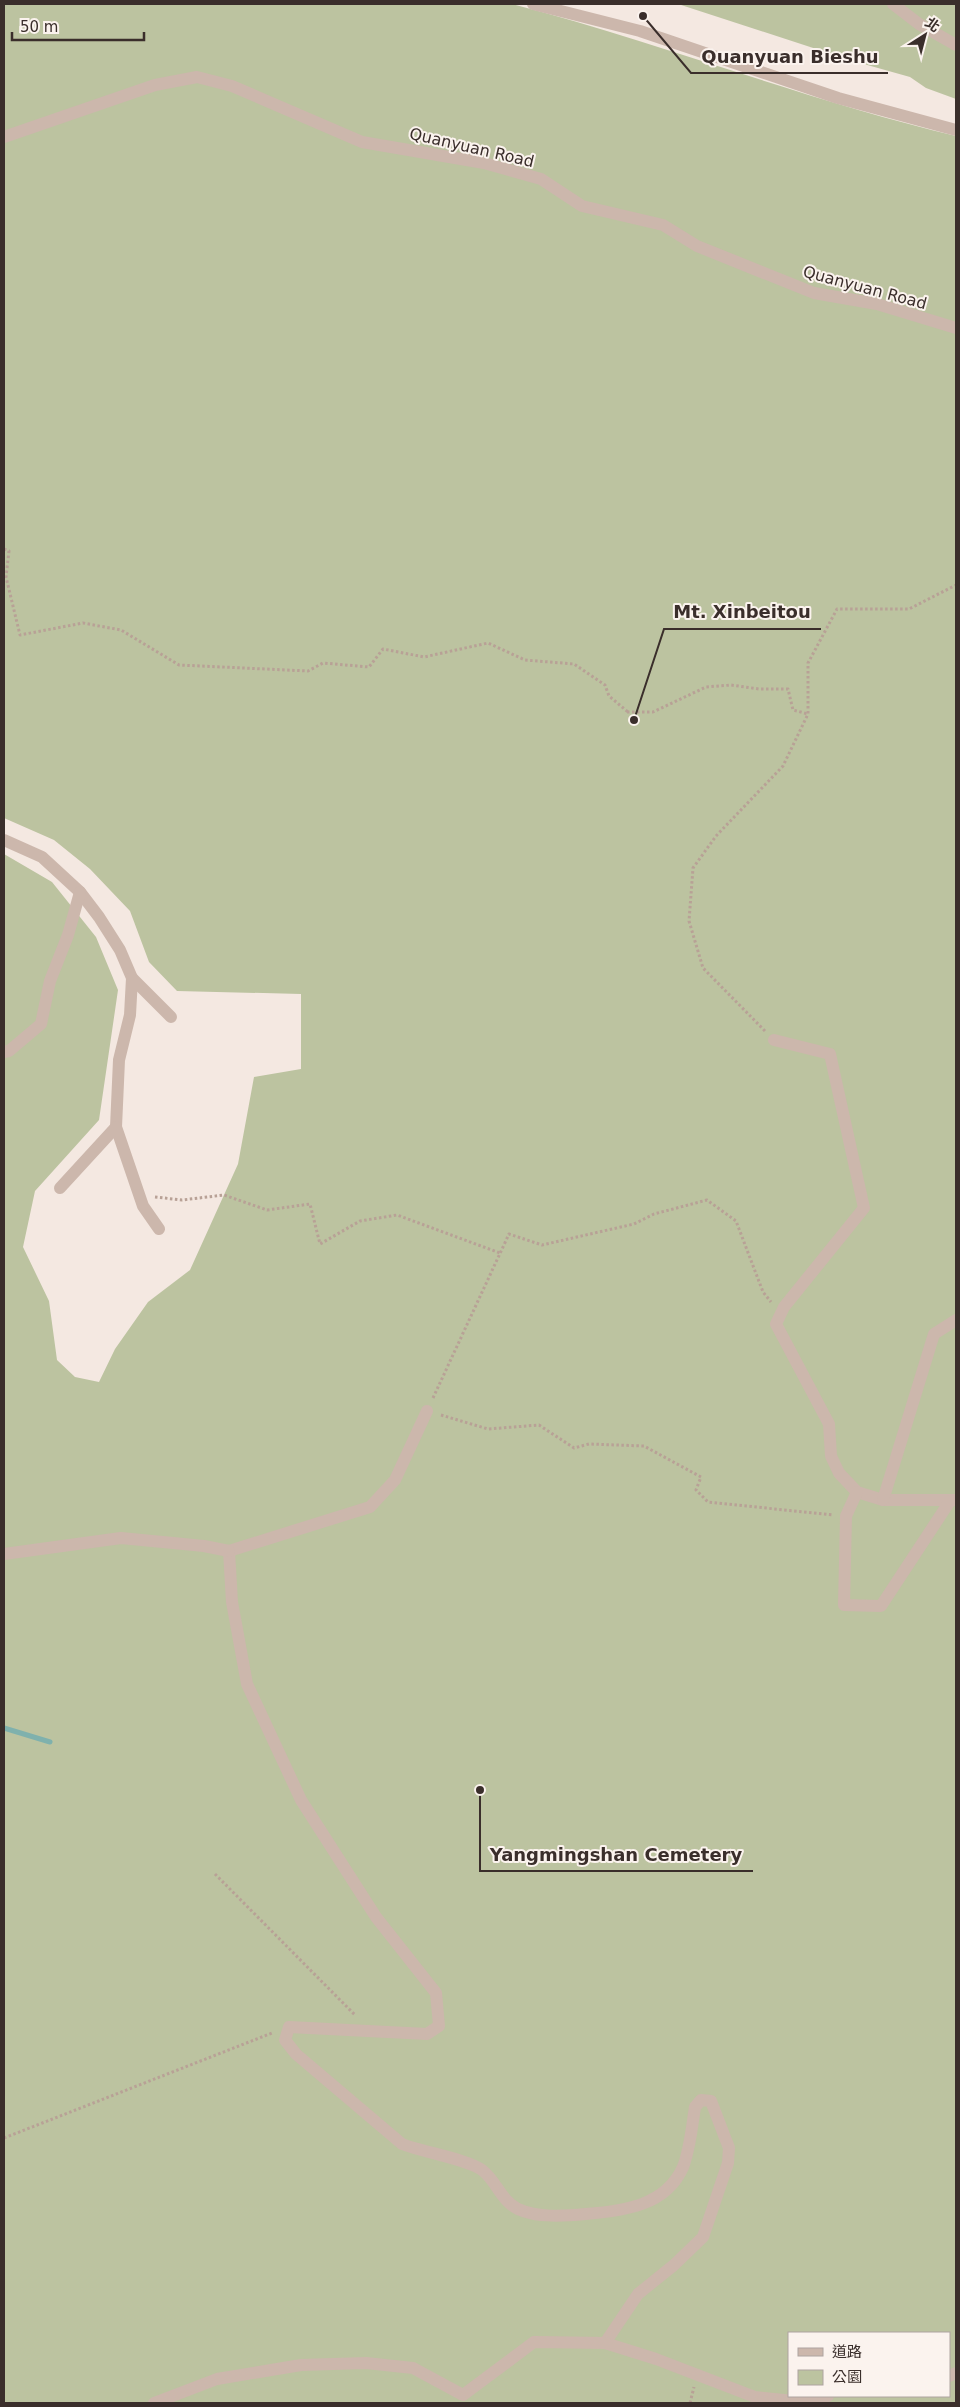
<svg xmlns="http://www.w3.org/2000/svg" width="960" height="2407" font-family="'DejaVu Sans','Noto Sans TC',sans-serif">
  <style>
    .green { fill: #bcc3a0; fill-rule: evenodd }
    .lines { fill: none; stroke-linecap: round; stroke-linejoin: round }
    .stream { stroke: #7fb1ad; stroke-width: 5 }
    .path { stroke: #b8a196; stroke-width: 3; stroke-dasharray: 2.5 2.5; stroke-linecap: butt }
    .minor { stroke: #ccb7ac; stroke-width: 12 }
    .labels { text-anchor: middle; stroke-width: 4; stroke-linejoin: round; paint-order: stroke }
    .street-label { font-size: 16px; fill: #3a2e2b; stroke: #fbf3ee }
    .leader { fill: none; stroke: #3a2e2b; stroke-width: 2 }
    .callout-dot { fill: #3a2e2b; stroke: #fbf3ee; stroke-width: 2 }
    .callout-label { font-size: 18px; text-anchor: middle; font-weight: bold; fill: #3a2e2b; stroke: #fbf3ee; stroke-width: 4; stroke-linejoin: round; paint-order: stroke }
  </style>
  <rect width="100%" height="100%" fill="#f4e8e1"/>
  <g class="green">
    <path d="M4 4H512C661 43 806 100 956 136V2403H4V854L52 882 96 937 118 990 99 1120 35 1191 23 1247 49 1301 57 1360 75 1377 99 1382 115 1349 148 1302 190 1270 238 1164 254 1077 301 1069V994L177 991 149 962 130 911 90 869 54 840 4 818ZM789 2333H949V2396H789Z"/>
    <polygon points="678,4 956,4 956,99 926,88 910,77 853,61"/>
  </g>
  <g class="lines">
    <polyline class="stream" points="4,1728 50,1742"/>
    <g class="path">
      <polyline points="4,549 9,551 6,577 20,635 83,623 121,630 179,665 308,671 323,663 369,667 383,649 424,657 488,643 525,660 574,664 605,685 609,696 628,712"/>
      <polyline points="627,712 653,712 706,687 731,685 759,689 788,689 793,710 808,714"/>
      <polyline points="765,1031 703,968 689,921 693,868 716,836 783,766 808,714 808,663 837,609 909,609 956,585"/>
      <polyline points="155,1197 182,1200 224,1195 267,1210 310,1204 320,1244 360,1221 397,1215 500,1253"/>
      <polyline points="433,1398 509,1234 542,1245 634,1224 654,1214 707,1200 736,1221 763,1292 771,1302"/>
      <polyline points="441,1415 488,1429 539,1425 574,1448 589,1444 644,1446 701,1477 696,1490 708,1502 833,1515"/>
      <polyline points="215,1874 355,2015"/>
      <polyline points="4,2138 272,2033"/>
      <polyline points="690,2403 694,2387"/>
    </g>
    <g class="minor">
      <polyline points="533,4 640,31 838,98 956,130"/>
      <polyline points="893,4 919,24 956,45"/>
      <polyline points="4,137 155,85 197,77 232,86 362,142 484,163 541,179 582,206 663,225 697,246 814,293 877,304 956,328"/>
      <polyline points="4,840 42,857 80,892 99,917 120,950 132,978 130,1015 119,1060 116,1127 143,1206 159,1229"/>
      <polyline points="132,978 171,1017"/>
      <polyline points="774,1040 830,1054 864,1208 784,1307 776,1324 829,1424 831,1456 839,1473 857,1492 883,1500 956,1500"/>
      <polyline points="4,1052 9,1051 41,1024 50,981 68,935 80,892"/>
      <polyline points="60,1188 116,1127"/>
      <path d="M427 1411 395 1480 370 1507 229 1551 232 1602 247 1684 301 1800 376 1917 436 1993 439 2026 427 2034 289 2027 285 2040 296 2054 402 2144C422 2152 467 2159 482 2170 496 2180 501 2201 518 2209 537 2218 565 2216 586 2214 623 2211 666 2206 683 2167 690 2149 692 2126 695 2107L701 2100 711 2101 729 2148 728 2163 703 2237 674 2265 638 2294 605 2343"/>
      <polyline points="857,1492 846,1516 844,1605 881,1606 950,1501"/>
      <polyline points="883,1500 934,1334 956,1320"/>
      <polyline points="4,1554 121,1538 204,1546 229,1551"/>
      <polyline points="949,2376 956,2373"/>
      <polyline points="154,2403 217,2379 301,2365 366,2363 413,2368 463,2395 534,2342 605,2343 656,2359 755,2397 794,2401 828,2396"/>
    </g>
  </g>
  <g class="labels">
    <g class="street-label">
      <text transform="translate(472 147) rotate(13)" y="6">Quanyuan Road</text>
      <text transform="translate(865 287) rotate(15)" y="6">Quanyuan Road</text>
    </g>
  </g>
  <path class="leader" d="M643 16L691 73H888M634 720L664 629H821M480 1790L480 1871H753"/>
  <g class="callout-dot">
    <circle cx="643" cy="16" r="5"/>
    <circle cx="634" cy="720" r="5"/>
    <circle cx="480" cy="1790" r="5"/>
  </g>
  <g class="callout-label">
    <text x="790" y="63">Quanyuan Bieshu</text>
    <text x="742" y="618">Mt. Xinbeitou</text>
    <text x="616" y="1861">Yangmingshan Cemetery</text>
  </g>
  <rect width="960" height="2407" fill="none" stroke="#3a2e2b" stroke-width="10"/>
  <rect x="788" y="2332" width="162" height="65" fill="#fbf3ee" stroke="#aea4a0"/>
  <rect x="798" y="2348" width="25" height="8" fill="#ccb7ac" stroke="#aea4a0"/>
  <text x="832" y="2357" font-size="15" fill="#3a2e2b">道路</text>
  <rect x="798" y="2370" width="25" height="15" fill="#bcc3a0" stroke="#aea4a0"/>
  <text x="832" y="2382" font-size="15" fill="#3a2e2b">公園</text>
  <g transform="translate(925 35) rotate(36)" stroke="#fbf3ee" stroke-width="4" paint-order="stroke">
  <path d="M0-4L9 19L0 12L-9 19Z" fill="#3a2e2b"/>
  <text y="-8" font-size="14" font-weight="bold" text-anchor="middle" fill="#3a2e2b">北</text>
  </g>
  <path d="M12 32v8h132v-8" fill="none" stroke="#3a2e2b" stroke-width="2.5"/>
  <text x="20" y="32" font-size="15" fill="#3a2e2b" stroke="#fbf3ee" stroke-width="4" paint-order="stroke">50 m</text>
</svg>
